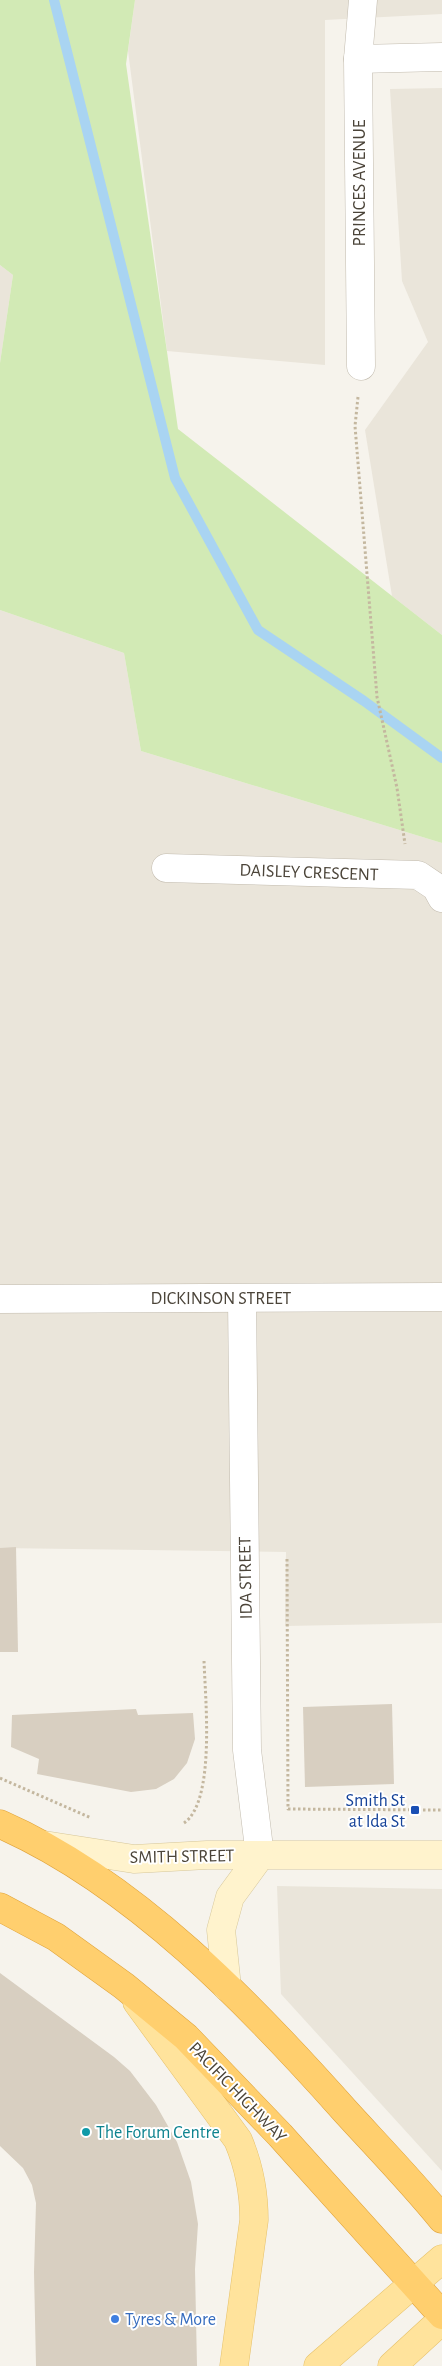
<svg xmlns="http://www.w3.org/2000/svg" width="442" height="2366" font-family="'Alegreya Sans',sans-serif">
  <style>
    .residential { fill: #eae5da }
    .green { fill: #d2eab5 }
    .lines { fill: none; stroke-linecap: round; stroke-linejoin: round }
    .stream { stroke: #a9d4f2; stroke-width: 10 }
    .building { fill: #d8cfc1 }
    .street-casing { stroke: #c2bbae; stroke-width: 29 }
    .secondary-casing { stroke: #d6c79b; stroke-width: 29 }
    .primary-casing { stroke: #e6c16a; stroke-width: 29 }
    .highway-casing { stroke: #e0a43c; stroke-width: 29 }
    .path { stroke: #c4b79f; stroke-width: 3; stroke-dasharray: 2.5 2.5; stroke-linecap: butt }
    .street { stroke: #fff; stroke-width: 28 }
    .secondary { stroke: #fff3cd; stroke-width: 28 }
    .primary { stroke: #ffe39c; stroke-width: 28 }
    .highway { stroke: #ffcf6e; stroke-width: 28 }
    .transit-dot { fill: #1a4fb4; stroke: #fff; stroke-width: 2 }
    .culture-dot { fill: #0f9aa8; stroke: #fff; stroke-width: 2 }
    .shop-dot { fill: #3f7fe0; stroke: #fff; stroke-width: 2 }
    .labels { text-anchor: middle; stroke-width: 4; stroke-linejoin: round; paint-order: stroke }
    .street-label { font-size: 18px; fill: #4b4439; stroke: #fff }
    .transit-label { font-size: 18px; fill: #164399; stroke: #fff; text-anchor: end }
    .culture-label { font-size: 18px; fill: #0d838f; stroke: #fff; text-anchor: start }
    .shop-label { font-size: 18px; fill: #366cbe; stroke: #fff; text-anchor: start }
  </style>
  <rect width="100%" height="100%" fill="#f6f3ec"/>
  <g class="residential">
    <polygon points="135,0 442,0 442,14 325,20 325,365 167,351 128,51"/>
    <polygon points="442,88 442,635 392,596 365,430 428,342 402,281 390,89"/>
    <polygon points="0,265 13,275 0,363"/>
    <polygon points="0,610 124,653 141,751 442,843 442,1623 285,1626 286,1552 0,1548"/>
    <polygon points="277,1886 442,1889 442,2171 281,1994"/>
  </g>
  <polygon class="green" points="0,0 135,0 126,64 178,429 442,635 442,843 141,751 124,653 0,610 0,363 13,275 0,265"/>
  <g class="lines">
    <polyline class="stream" points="54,0 175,478 258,630 364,701 442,758"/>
  </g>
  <g class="building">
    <polygon points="16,1547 18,1652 0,1652 0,1548"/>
    <polygon points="392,1704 394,1784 305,1787 303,1707"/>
    <polygon points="136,1709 138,1715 193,1713 195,1739 187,1763 174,1779 156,1789 131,1792 37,1774 39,1759 11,1747 12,1715"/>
    <polygon points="0,1973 114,2057 130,2071 156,2105 177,2142 191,2182 198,2224 195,2269 197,2366 36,2366 34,2272 36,2203 32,2185 23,2168 0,2146"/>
  </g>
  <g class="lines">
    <g class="street-casing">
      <g id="street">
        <polyline points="358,59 442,57"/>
        <polyline points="361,366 358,59 363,0"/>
        <polyline points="166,868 418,875 436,887 442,898"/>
        <polyline points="0,1299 442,1297"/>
        <polyline points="242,1299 247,1750 260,1856"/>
      </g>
    </g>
    <g class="secondary-casing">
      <g id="secondary">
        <polyline points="44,1845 134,1859 207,1855 442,1855"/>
        <polyline points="227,1987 221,1930 230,1897 260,1856"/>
      </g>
    </g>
    <g class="primary-casing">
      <g id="primary">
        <path d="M137 2002 238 2140C249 2166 254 2192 254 2220L234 2366"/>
        <polyline points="318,2366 442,2259"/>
        <polyline points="392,2366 442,2320"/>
      </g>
    </g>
    <g class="highway-casing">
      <g id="highway">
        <path d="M0 1824C134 1883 250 2004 346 2112 378 2147 412 2182 442 2219"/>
        <polyline points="0,1907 56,1937 124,1986 186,2037 280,2135 442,2315"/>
      </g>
    </g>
    <g class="path">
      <polyline points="358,397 355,426 377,697 397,788 405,844"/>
      <polyline points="287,1559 288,1809 442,1810"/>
      <polyline points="0,1778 91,1818"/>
      <path d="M184 1823C216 1801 205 1697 204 1660"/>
    </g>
    <use href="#street" class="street"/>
    <use href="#secondary" class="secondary"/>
    <use href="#primary" class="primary"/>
    <use href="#highway" class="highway"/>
  </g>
  <rect class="transit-dot" x="410" y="1805" width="10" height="10" rx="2.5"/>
  <circle class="culture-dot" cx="86" cy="2132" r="5"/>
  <circle class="shop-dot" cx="115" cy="2319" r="5"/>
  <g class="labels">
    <g class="street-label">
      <text transform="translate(359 183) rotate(-90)" y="6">PRINCES AVENUE</text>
      <text transform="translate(309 872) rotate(2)" y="6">DAISLEY CRESCENT</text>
      <text x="221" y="1304">DICKINSON STREET</text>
      <text transform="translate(245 1578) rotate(-91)" y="6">IDA STREET</text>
      <text transform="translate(182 1856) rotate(-1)" y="6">SMITH STREET</text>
      <text transform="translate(238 2092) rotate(46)" y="6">PACIFIC HIGHWAY</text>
    </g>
    <g class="transit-label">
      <text x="405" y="1806">Smith St<tspan x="405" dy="21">at Ida St</tspan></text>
    </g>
    <g class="culture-label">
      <text x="96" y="2138">The Forum Centre</text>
    </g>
    <g class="shop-label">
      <text x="125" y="2325">Tyres &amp; More</text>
    </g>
  </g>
</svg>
